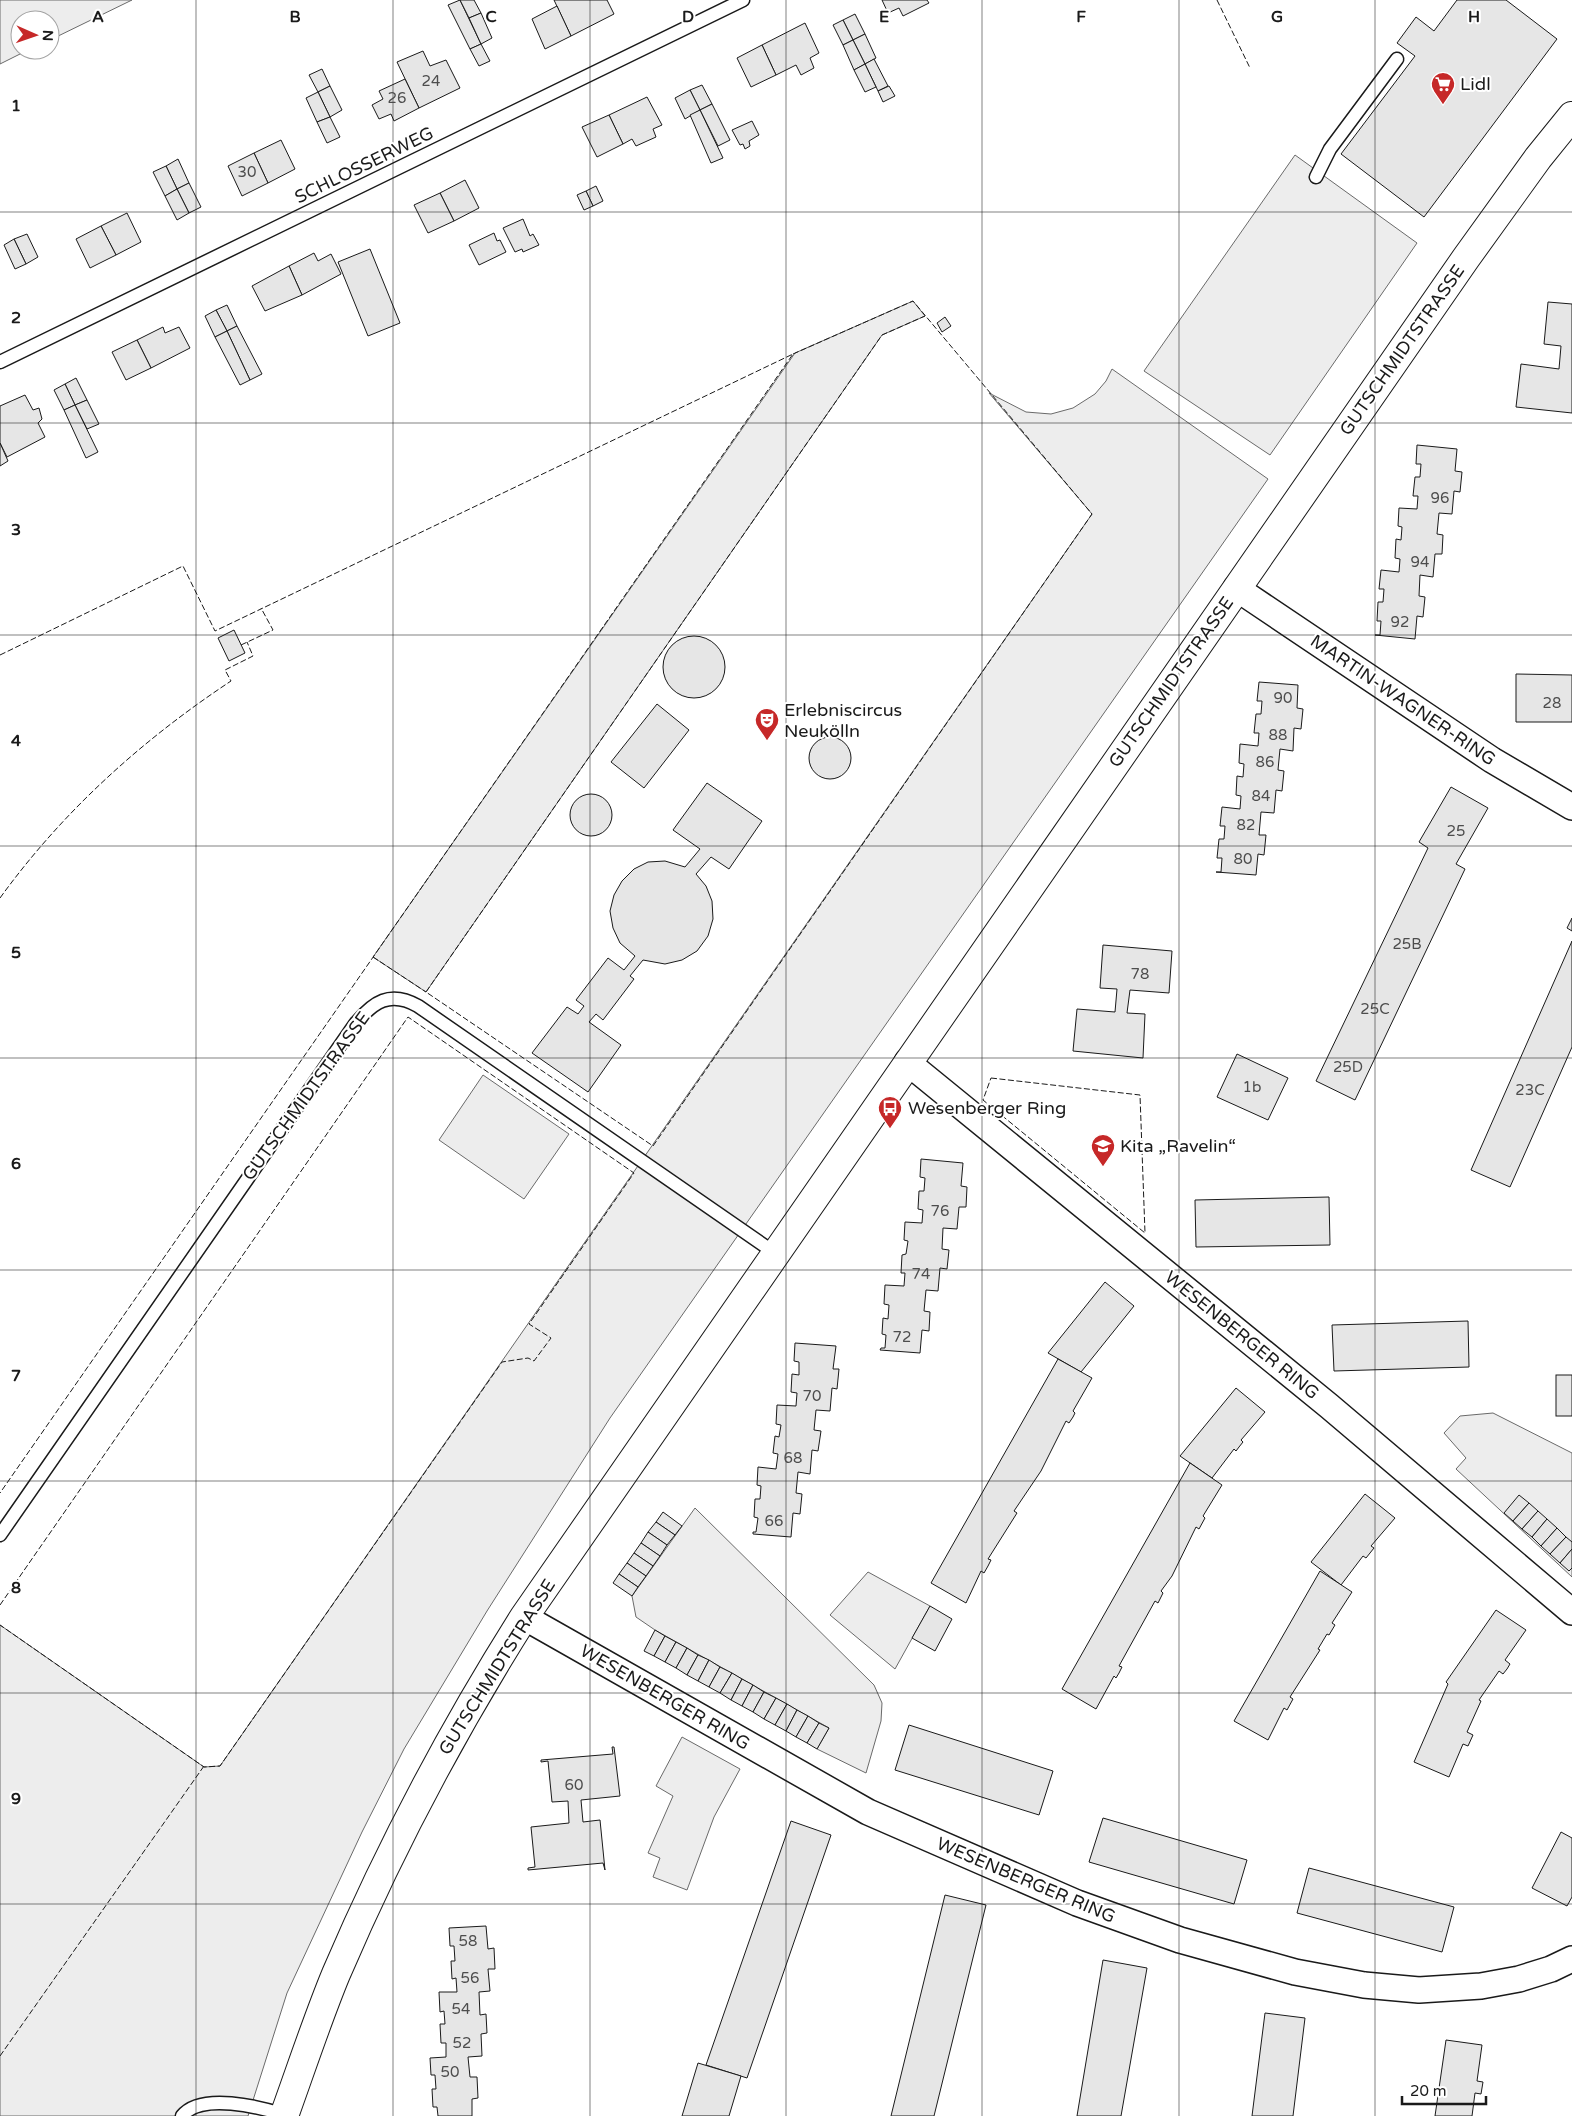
<svg xmlns="http://www.w3.org/2000/svg" width="1572" height="2116" font-family="'Varela Round',sans-serif">
  <style>
    .built { fill: #ededed; stroke: #6a6a6a }
    .building { fill: #e6e6e6; stroke: #1a1a1a }
    .lines { fill: none; stroke-linecap: round; stroke-linejoin: round }
    .lane-casing { stroke: #1a1a1a; stroke-width: 15 }
    .street-casing { stroke: #1a1a1a; stroke-width: 28 }
    .secondary-casing { stroke: #1a1a1a; stroke-width: 30 }
    .lane { stroke: #fff; stroke-width: 12 }
    .street { stroke: #fff; stroke-width: 25 }
    .secondary { stroke: #fff; stroke-width: 28 }
    .fence { stroke: #1a1a1a; stroke-width: 1; stroke-dasharray: 6 2.5; stroke-linecap: butt }
    .grid { fill: none; stroke: #1a1a1a; stroke-width: 1; stroke-opacity: 0.55 }
    .labels { text-anchor: middle; stroke-width: 4; stroke-linejoin: round; paint-order: stroke }
    .number-label { font-size: 15px; fill: #4d4d4d }
    .poi-label { font-size: 18px; fill: #1a1a1a; stroke: #fff; text-anchor: start }
    .street-label { font-size: 18px; fill: #1a1a1a; stroke: #fff }
    .grid-label { font-size: 16px; text-anchor: middle; font-weight: bold; fill: #1a1a1a; stroke: #fff; stroke-width: 4; stroke-linejoin: round; paint-order: stroke }
  </style>
  <rect width="100%" height="100%" fill="#fff"/>
  <g class="built">
    <polygon points="0,0 132,0 50,40 50,20 20,20 20,50 28,50 0,64"/>
    <polygon points="1295,155 1417,243 1270,455 1144,371"/>
    <polygon points="913,301 925,316 882,335 426,992 373,957 795,353"/>
    <polygon points="1112,369 1268,479 610,1418 487,1611 404,1749 362,1832 287,1993 248,2116 0,2116 0,1625 204,1767 220,1766 1092,514 989,393 1026,412 1051,414 1073,408 1095,394 1106,381"/>
    <polygon points="483,1075 569,1134 524,1199 439,1140"/>
    <polygon points="1493,1413 1572,1453 1572,1577 1456,1469 1466,1458 1444,1433 1460,1416"/>
    <polygon points="695,1508 874,1685 882,1703 881,1721 866,1773 817,1749 829,1728 655,1630 636,1617 632,1596"/>
    <polygon points="868,1572 930,1606 895,1669 830,1615"/>
    <polygon points="682,1737 740,1769 714,1817 687,1890 653,1877 660,1858 648,1853 673,1796 656,1786"/>
  </g>
  <g class="building">
    <polygon points="460,0 481,44 470,49 448,5"/>
    <polygon points="460,0 474,0 481,13 469,18"/>
    <polygon points="554,0 607,0 614,14 571,36"/>
    <polygon points="882,0 927,0 929,3 903,16 899,8 888,13"/>
    <polygon points="1457,0 1506,0 1557,39 1424,217 1341,154 1415,56 1397,43 1416,17 1434,31"/>
    <polygon points="557,6 571,36 545,49 532,19"/>
    <polygon points="481,13 492,38 481,44 469,18"/>
    <polygon points="855,14 865,34 853,40 843,20"/>
    <polygon points="843,20 853,40 843,45 833,25"/>
    <polygon points="805,23 819,53 810,58 814,68 801,75 796,65 776,75 762,45"/>
    <polygon points="865,34 876,58 865,64 853,40"/>
    <polygon points="853,40 865,64 854,70 843,45"/>
    <polygon points="481,44 490,61 479,66 470,49"/>
    <polygon points="762,45 776,75 751,87 737,58"/>
    <polygon points="423,51 430,66 446,60 460,88 419,108 397,62"/>
    <polygon points="874,59 888,86 878,91 865,64"/>
    <polygon points="865,64 876,87 865,92 854,70"/>
    <polygon points="322,69 330,86 318,92 309,75"/>
    <polygon points="405,79 419,108 394,121 391,114 379,119 372,105 383,99 379,91"/>
    <polygon points="702,85 712,104 700,110 690,90"/>
    <polygon points="330,86 342,110 330,117 318,92"/>
    <polygon points="889,86 895,96 883,102 878,91"/>
    <polygon points="690,90 700,110 685,119 675,98"/>
    <polygon points="318,92 330,117 317,122 306,98"/>
    <polygon points="647,97 662,125 653,129 656,137 636,146 632,139 623,144 609,115"/>
    <polygon points="712,104 730,140 718,146 700,110"/>
    <polygon points="700,110 723,158 711,163 690,115"/>
    <polygon points="609,115 623,144 597,157 582,127"/>
    <polygon points="330,117 340,137 327,143 317,122"/>
    <polygon points="752,121 759,135 749,141 750,146 745,149 743,144 740,145 732,130"/>
    <polygon points="281,140 295,169 268,183 254,153"/>
    <polygon points="254,153 268,183 242,196 228,166"/>
    <polygon points="178,159 189,183 177,189 166,166"/>
    <polygon points="166,166 177,189 165,196 153,172"/>
    <polygon points="465,180 479,208 454,221 440,193"/>
    <polygon points="189,183 201,207 189,213 177,189"/>
    <polygon points="596,186 603,201 593,206 586,191"/>
    <polygon points="177,189 189,213 177,220 165,196"/>
    <polygon points="586,191 593,206 584,210 577,195"/>
    <polygon points="440,193 454,221 428,233 414,205"/>
    <polygon points="127,213 141,242 116,255 101,226"/>
    <polygon points="523,219 530,236 533,234 539,245 523,252 522,249 515,252 503,228"/>
    <polygon points="101,226 116,255 90,268 76,239"/>
    <polygon points="494,233 497,241 500,240 506,252 479,265 469,245"/>
    <polygon points="27,234 38,257 26,264 14,239"/>
    <polygon points="14,239 26,264 15,269 4,245"/>
    <polygon points="370,249 400,323 368,336 338,262"/>
    <polygon points="314,253 318,261 331,254 341,274 302,295 289,266"/>
    <polygon points="289,266 302,295 265,311 252,286"/>
    <polygon points="1548,302 1572,304 1572,413 1516,407 1521,364 1559,369 1561,346 1544,344"/>
    <polygon points="227,305 237,326 227,331 216,310"/>
    <polygon points="216,310 227,331 215,337 205,316"/>
    <polygon points="945,317 951,326 942,332 937,323"/>
    <polygon points="237,326 262,374 250,380 227,331"/>
    <polygon points="163,327 165,333 179,327 190,348 151,368 137,340"/>
    <polygon points="227,331 250,380 240,385 215,337"/>
    <polygon points="137,340 151,368 126,380 112,352"/>
    <polygon points="76,378 87,400 75,405 65,384"/>
    <polygon points="65,384 75,405 64,410 54,390"/>
    <polygon points="25,395 33,410 39,408 42,419 38,423 45,437 7,457 0,443 0,406"/>
    <polygon points="87,400 99,424 87,429 75,405"/>
    <polygon points="75,405 98,452 86,458 64,410"/>
    <polygon points="0,443 8,461 0,466"/>
    <polygon points="1417,445 1457,449 1455,471 1462,472 1460,492 1454,491 1452,514 1439,513 1437,534 1443,535 1442,554 1435,554 1433,577 1420,575 1419,596 1425,597 1423,617 1417,616 1415,639 1375,635 1380,635 1381,621 1377,621 1378,602 1383,602 1384,589 1379,589 1381,570 1399,572 1400,559 1395,558 1396,539 1401,540 1402,527 1398,526 1399,508 1417,509 1418,496 1413,496 1415,477 1420,477 1421,464 1416,464"/>
    <polygon points="234,630 245,653 229,661 218,638"/>
    <circle cx="694" cy="667" r="31"/>
    <polygon points="1516,674 1572,675 1572,722 1516,722"/>
    <polygon points="1259,682 1298,685 1297,708 1303,709 1301,729 1294,728 1293,751 1280,749 1278,770 1284,771 1282,791 1276,790 1274,813 1261,812 1259,835 1266,835 1264,855 1258,854 1256,875 1216,872 1221,872 1222,858 1217,858 1219,839 1224,839 1225,826 1220,826 1222,807 1240,809 1241,796 1236,795 1237,776 1243,777 1244,764 1239,763 1240,744 1258,746 1259,733 1254,733 1256,714 1261,714 1262,701 1257,701"/>
    <polygon points="657,704 689,730 644,788 611,762"/>
    <circle cx="830" cy="758" r="21"/>
    <polygon points="707,783 762,821 729,869 711,857 696,874 706,886 712,901 713,919 708,936 697,951 682,960 665,964 643,960 630,976 634,979 603,1020 596,1014 589,1022 621,1045 588,1092 532,1053 567,1007 578,1014 584,1006 576,1000 608,958 624,970 635,956 620,943 613,928 610,911 614,895 622,881 634,869 648,862 665,861 685,867 700,849 673,830"/>
    <polygon points="1451,787 1488,808 1456,864 1465,869 1355,1100 1316,1081 1428,848 1419,842"/>
    <circle cx="591" cy="815" r="21"/>
    <polygon points="1572,918 1572,931 1567,928"/>
    <polygon points="1572,941 1572,1047 1510,1187 1471,1170"/>
    <polygon points="1103,945 1172,951 1169,993 1130,990 1127,1013 1145,1014 1143,1058 1073,1051 1077,1009 1115,1012 1117,989 1100,988"/>
    <polygon points="1237,1054 1288,1078 1268,1120 1217,1097"/>
    <polygon points="921,1159 963,1163 961,1186 967,1187 966,1207 959,1207 957,1229 943,1228 942,1249 949,1250 947,1269 940,1268 938,1291 926,1290 924,1311 930,1312 929,1331 922,1330 920,1353 880,1350 881,1348 885,1348 886,1335 882,1334 883,1318 888,1319 889,1305 884,1304 885,1285 904,1286 905,1273 901,1273 902,1255 906,1254 908,1241 904,1240 905,1222 922,1223 923,1210 918,1209 919,1191 924,1191 925,1178 920,1177"/>
    <polygon points="1329,1197 1330,1245 1196,1247 1195,1200"/>
    <polygon points="1105,1282 1134,1306 1081,1372 1048,1353"/>
    <polygon points="1468,1321 1469,1367 1334,1371 1332,1325"/>
    <polygon points="795,1343 836,1346 833,1369 839,1369 837,1389 832,1388 830,1411 816,1410 814,1430 821,1431 818,1451 812,1450 810,1474 798,1472 796,1493 802,1494 800,1514 793,1513 791,1537 753,1534 753,1532 756,1532 758,1518 754,1517 755,1499 760,1499 761,1486 757,1485 758,1467 776,1469 778,1454 773,1453 775,1436 779,1437 781,1425 776,1424 777,1405 796,1406 797,1393 791,1392 792,1374 799,1375 799,1362 794,1361"/>
    <polygon points="1058,1359 1092,1378 1073,1411 1075,1413 1073,1417 1069,1423 1066,1421 1041,1471 1014,1511 1017,1513 988,1559 991,1560 988,1566 984,1573 981,1571 966,1603 931,1583"/>
    <rect x="1556" y="1375" width="16" height="41"/>
    <polygon points="1236,1388 1265,1412 1241,1440 1243,1442 1239,1447 1236,1451 1234,1449 1212,1478 1180,1456"/>
    <polygon points="1190,1463 1222,1485 1203,1516 1205,1518 1199,1529 1196,1527 1172,1576 1161,1591 1163,1593 1158,1603 1155,1601 1119,1666 1122,1667 1119,1673 1116,1678 1114,1676 1096,1709 1062,1689"/>
    <polygon points="1365,1494 1395,1518 1371,1546 1374,1548 1366,1558 1363,1556 1341,1585 1311,1562"/>
    <polygon points="1519,1495 1529,1503 1513,1521 1504,1513"/>
    <polygon points="1529,1503 1538,1511 1522,1529 1513,1521"/>
    <polygon points="1538,1511 1547,1519 1532,1537 1522,1529"/>
    <polygon points="663,1512 682,1526 675,1535 656,1522"/>
    <polygon points="1547,1519 1557,1528 1541,1546 1532,1537"/>
    <polygon points="656,1522 675,1535 667,1545 648,1532"/>
    <polygon points="1557,1528 1566,1537 1550,1554 1541,1546"/>
    <polygon points="648,1532 667,1545 660,1556 641,1543"/>
    <polygon points="1566,1537 1572,1542 1572,1549 1560,1563 1550,1554"/>
    <polygon points="641,1543 660,1556 653,1566 634,1553"/>
    <polygon points="1572,1549 1572,1568 1569,1571 1560,1563"/>
    <polygon points="634,1553 653,1566 646,1576 627,1563"/>
    <polygon points="627,1563 646,1576 638,1587 619,1574"/>
    <polygon points="1320,1571 1352,1592 1332,1623 1335,1625 1329,1635 1327,1634 1318,1649 1320,1650 1290,1697 1293,1699 1287,1710 1284,1708 1268,1740 1234,1721"/>
    <polygon points="619,1574 638,1587 632,1596 613,1583"/>
    <polygon points="930,1606 952,1619 935,1651 912,1638"/>
    <polygon points="1496,1610 1526,1630 1505,1660 1510,1664 1507,1669 1503,1674 1499,1671 1479,1700 1481,1701 1467,1732 1473,1735 1468,1746 1463,1744 1449,1777 1414,1762 1448,1684 1446,1682"/>
    <polygon points="655,1630 665,1636 654,1656 644,1651"/>
    <polygon points="665,1636 676,1642 665,1662 654,1656"/>
    <polygon points="676,1642 687,1648 676,1668 665,1662"/>
    <polygon points="687,1648 698,1655 687,1675 676,1668"/>
    <polygon points="698,1655 709,1660 698,1681 687,1675"/>
    <polygon points="709,1660 720,1667 709,1687 698,1681"/>
    <polygon points="720,1667 732,1673 720,1693 709,1687"/>
    <polygon points="732,1673 742,1679 731,1700 720,1693"/>
    <polygon points="742,1679 753,1685 742,1706 731,1700"/>
    <polygon points="753,1685 764,1692 753,1712 742,1706"/>
    <polygon points="764,1692 776,1698 764,1719 753,1712"/>
    <polygon points="776,1698 787,1704 775,1725 764,1719"/>
    <polygon points="787,1704 797,1710 786,1731 775,1725"/>
    <polygon points="797,1710 808,1716 796,1737 786,1731"/>
    <polygon points="808,1716 819,1723 807,1743 796,1737"/>
    <polygon points="819,1723 829,1728 817,1749 807,1743"/>
    <polygon points="909,1725 1053,1771 1039,1815 895,1770"/>
    <polygon points="612,1747 614,1747 620,1796 581,1800 583,1822 600,1820 605,1870 603,1863 528,1870 528,1868 535,1867 531,1827 569,1823 568,1801 552,1802 548,1761 541,1762 541,1760 613,1754"/>
    <polygon points="1103,1818 1247,1860 1234,1904 1089,1862"/>
    <polygon points="791,1821 831,1835 747,2078 706,2065"/>
    <polygon points="1561,1832 1572,1838 1572,1897 1567,1906 1532,1888"/>
    <polygon points="1309,1868 1454,1907 1442,1952 1297,1913"/>
    <polygon points="945,1895 986,1905 934,2116 891,2116"/>
    <polygon points="486,1926 488,1949 494,1948 495,1969 488,1969 490,1991 479,1992 480,2015 486,2014 487,2033 481,2034 482,2056 468,2057 470,2077 477,2077 478,2098 472,2099 472,2116 438,2116 437,2107 433,2107 432,2089 436,2089 435,2075 431,2075 430,2058 446,2057 446,2043 441,2043 440,2024 445,2024 444,2011 440,2012 439,1992 457,1992 456,1978 452,1979 451,1961 455,1961 454,1946 450,1946 449,1928"/>
    <polygon points="1103,1960 1147,1968 1121,2116 1077,2116"/>
    <polygon points="1265,2013 1305,2018 1293,2116 1252,2116"/>
    <polygon points="1446,2040 1482,2045 1477,2081 1483,2082 1481,2094 1475,2093 1472,2116 1435,2116"/>
    <polygon points="698,2063 741,2076 729,2116 682,2116"/>
  </g>
  <g class="lines">
    <g class="lane-casing">
      <g id="lane">
        <polyline points="1316,177 1330,149 1397,59"/>
        <polyline points="0,362 743,0"/>
        <path d="M0 1535 355 1024C373 1002 390 990 418 1006L775 1253"/>
        <path d="M182 2116C201 2092 260 2107 285 2115"/>
      </g>
    </g>
    <g class="street-casing">
      <g id="street">
        <polyline points="1236,588 1492,760 1572,807"/>
        <polyline points="907,1062 1329,1406 1572,1612"/>
        <polyline points="524,1617 868,1812 1077,1903 1180,1940 1295,1972 1364,1985 1419,1990 1481,1986 1519,1979 1551,1969 1572,1959"/>
      </g>
    </g>
    <g class="secondary-casing">
      <path id="secondary" d="M284 2116C301 2069 317 2020 336 1974 389 1850 452 1731 524 1617L1466 258 1538 158 1572 116"/>
    </g>
    <use href="#lane" class="lane"/>
    <use href="#street" class="street"/>
    <use href="#secondary" class="secondary"/>
    <g class="fence">
      <polyline points="1217,0 1250,68"/>
      <polyline points="793,354 913,301 1092,514 653,1146 426,992 882,335 925,316"/>
      <polyline points="241,645 273,630 261,608"/>
      <polyline points="0,655 183,566 215,631 793,354 0,1493"/>
      <path d="M0 898C63 811 142 740 231 681L225 670 253 656 247 642"/>
      <polyline points="373,957 426,992"/>
      <polygon points="991,1078 1140,1095 1145,1233 983,1100"/>
      <polyline points="0,1605 408,1017 634,1173 529,1324 551,1338 534,1361 528,1358 502,1362 220,1766 204,1767 0,1625"/>
      <polyline points="0,2056 204,1766"/>
    </g>
  </g>
  <path class="grid" d="M196 0V2116M393 0V2116M590 0V2116M786 0V2116M982 0V2116M1179 0V2116M1375 0V2116M0 212H1572M0 423H1572M0 635H1572M0 846H1572M0 1058H1572M0 1270H1572M0 1481H1572M0 1693H1572M0 1904H1572"/>
  <defs>
    <g id="supermarket-pin" transform="scale(1.25)"><path d="M0 17L-7.5 6A9.5 9.5 0 1 1 7.5 6Z" fill="#c62828" stroke="#fff"/><path d="M-6-5.5h2.5l.6 2H6L4.5 2H-2.5L-4.4-4H-6ZM-1.5 3.2a1.3 1.3 0 1 0 .1 0ZM3 3.2a1.3 1.3 0 1 0 .1 0Z" fill="#fff"/></g>
    <g id="theatre-pin" transform="scale(1.25)"><path d="M0 17L-7.5 6A9.5 9.5 0 1 1 7.5 6Z" fill="#c62828" stroke="#fff"/><path d="M-5-5.5Q0-4 5-5.5V0Q5 5 0 6Q-5 5-5 0ZM-3.3-2.5H-1v1.5H-3.3ZM1-2.5H3.3v1.5H1ZM-2.8 1Q0 5.5 2.8 1Z" fill="#fff"/></g>
    <g id="bus-pin" transform="scale(1.25)"><path d="M0 17L-7.5 6A9.5 9.5 0 1 1 7.5 6Z" fill="#c62828" stroke="#fff"/><path d="M-5-6H5V4H4V6H2V4H-2V6H-4V4H-5ZM-3.5-4V0h7V-4ZM-3.5 1.2v1.5H-2V1.2ZM2 1.2v1.5H3.5V1.2Z" fill="#fff"/></g>
    <g id="school-pin" transform="scale(1.25)"><path d="M0 17L-7.5 6A9.5 9.5 0 1 1 7.5 6Z" fill="#c62828" stroke="#fff"/><path d="M0-5L7-2L0 1L-7-2ZM-4 1L0 2.5L4 1V4Q0 6-4 4Z" fill="#fff"/></g>
  </defs>
  <g fill-rule="evenodd">
    <use href="#supermarket-pin" x="1443" y="84"/>
    <use href="#theatre-pin" x="767" y="720"/>
    <use href="#bus-pin" x="890" y="1108"/>
    <use href="#school-pin" x="1103" y="1146"/>
  </g>
  <g class="labels">
    <g class="number-label">
      <text x="431" y="86">24</text>
      <text x="397" y="103">26</text>
      <text x="247" y="177">30</text>
      <text x="1440" y="503">96</text>
      <text x="1420" y="567">94</text>
      <text x="1400" y="627">92</text>
      <text x="1283" y="703">90</text>
      <text x="1552" y="708">28</text>
      <text x="1278" y="740">88</text>
      <text x="1265" y="767">86</text>
      <text x="1261" y="801">84</text>
      <text x="1246" y="830">82</text>
      <text x="1456" y="836">25</text>
      <text x="1243" y="864">80</text>
      <text x="1407" y="949">25B</text>
      <text x="1140" y="979">78</text>
      <text x="1375" y="1014">25C</text>
      <text x="1348" y="1072">25D</text>
      <text x="1252" y="1092">1b</text>
      <text x="1530" y="1095">23C</text>
      <text x="940" y="1216">76</text>
      <text x="921" y="1279">74</text>
      <text x="902" y="1342">72</text>
      <text x="812" y="1401">70</text>
      <text x="793" y="1463">68</text>
      <text x="774" y="1526">66</text>
      <text x="574" y="1790">60</text>
      <text x="468" y="1946">58</text>
      <text x="470" y="1983">56</text>
      <text x="461" y="2014">54</text>
      <text x="462" y="2048">52</text>
      <text x="450" y="2077">50</text>
    </g>
    <g class="poi-label">
      <text x="1460" y="90">Lidl</text>
      <text x="784" y="716">Erlebniscircus<tspan x="784" dy="21">Neukölln</tspan></text>
      <text x="908" y="1114">Wesenberger Ring</text>
      <text x="1120" y="1152">Kita „Ravelin“</text>
    </g>
    <g class="street-label">
      <text transform="translate(364 165) rotate(-26)" y="6">SCHLOSSERWEG</text>
      <text transform="translate(1402 350) rotate(-55)" y="6">GUTSCHMIDTSTRASSE</text>
      <text transform="translate(1171 682) rotate(-55)" y="6">GUTSCHMIDTSTRASSE</text>
      <text transform="translate(1403 700) rotate(34)" y="6">MARTIN-WAGNER-RING</text>
      <text transform="translate(306 1096) rotate(-54)" y="6">GUTSCHMIDTSTRASSE</text>
      <text transform="translate(1242 1335) rotate(39)" y="6">WESENBERGER RING</text>
      <text transform="translate(497 1667) rotate(-58)" y="6">GUTSCHMIDTSTRASSE</text>
      <text transform="translate(665 1697) rotate(30)" y="6">WESENBERGER RING</text>
      <text transform="translate(1026 1880) rotate(23)" y="6">WESENBERGER RING</text>
    </g>
  </g>
  <g class="grid-label">
    <text x="98" y="22">A</text>
    <text x="295" y="22">B</text>
    <text x="491" y="22">C</text>
    <text x="688" y="22">D</text>
    <text x="884" y="22">E</text>
    <text x="1081" y="22">F</text>
    <text x="1277" y="22">G</text>
    <text x="1474" y="22">H</text>
    <text x="16" y="111">1</text>
    <text x="16" y="323">2</text>
    <text x="16" y="535">3</text>
    <text x="16" y="746">4</text>
    <text x="16" y="958">5</text>
    <text x="16" y="1169">6</text>
    <text x="16" y="1381">7</text>
    <text x="16" y="1593">8</text>
    <text x="16" y="1804">9</text>
  </g>
  <g transform="translate(35 35) rotate(92)"><circle r="24" fill="#ffffff" stroke="#a3a3a3"/>
  <path d="M0-4L9 19L0 12L-9 19Z" fill="#c62828"/>
  <text y="-8" font-size="14" font-weight="bold" text-anchor="middle" fill="#1a1a1a">N</text>
  </g>
  <path d="M1402 2096v8h84v-8" fill="none" stroke="#1a1a1a" stroke-width="2.5"/>
  <text x="1410" y="2096" font-size="15" fill="#1a1a1a" stroke="#ffffff" stroke-width="4" paint-order="stroke">20 m</text>
</svg>
